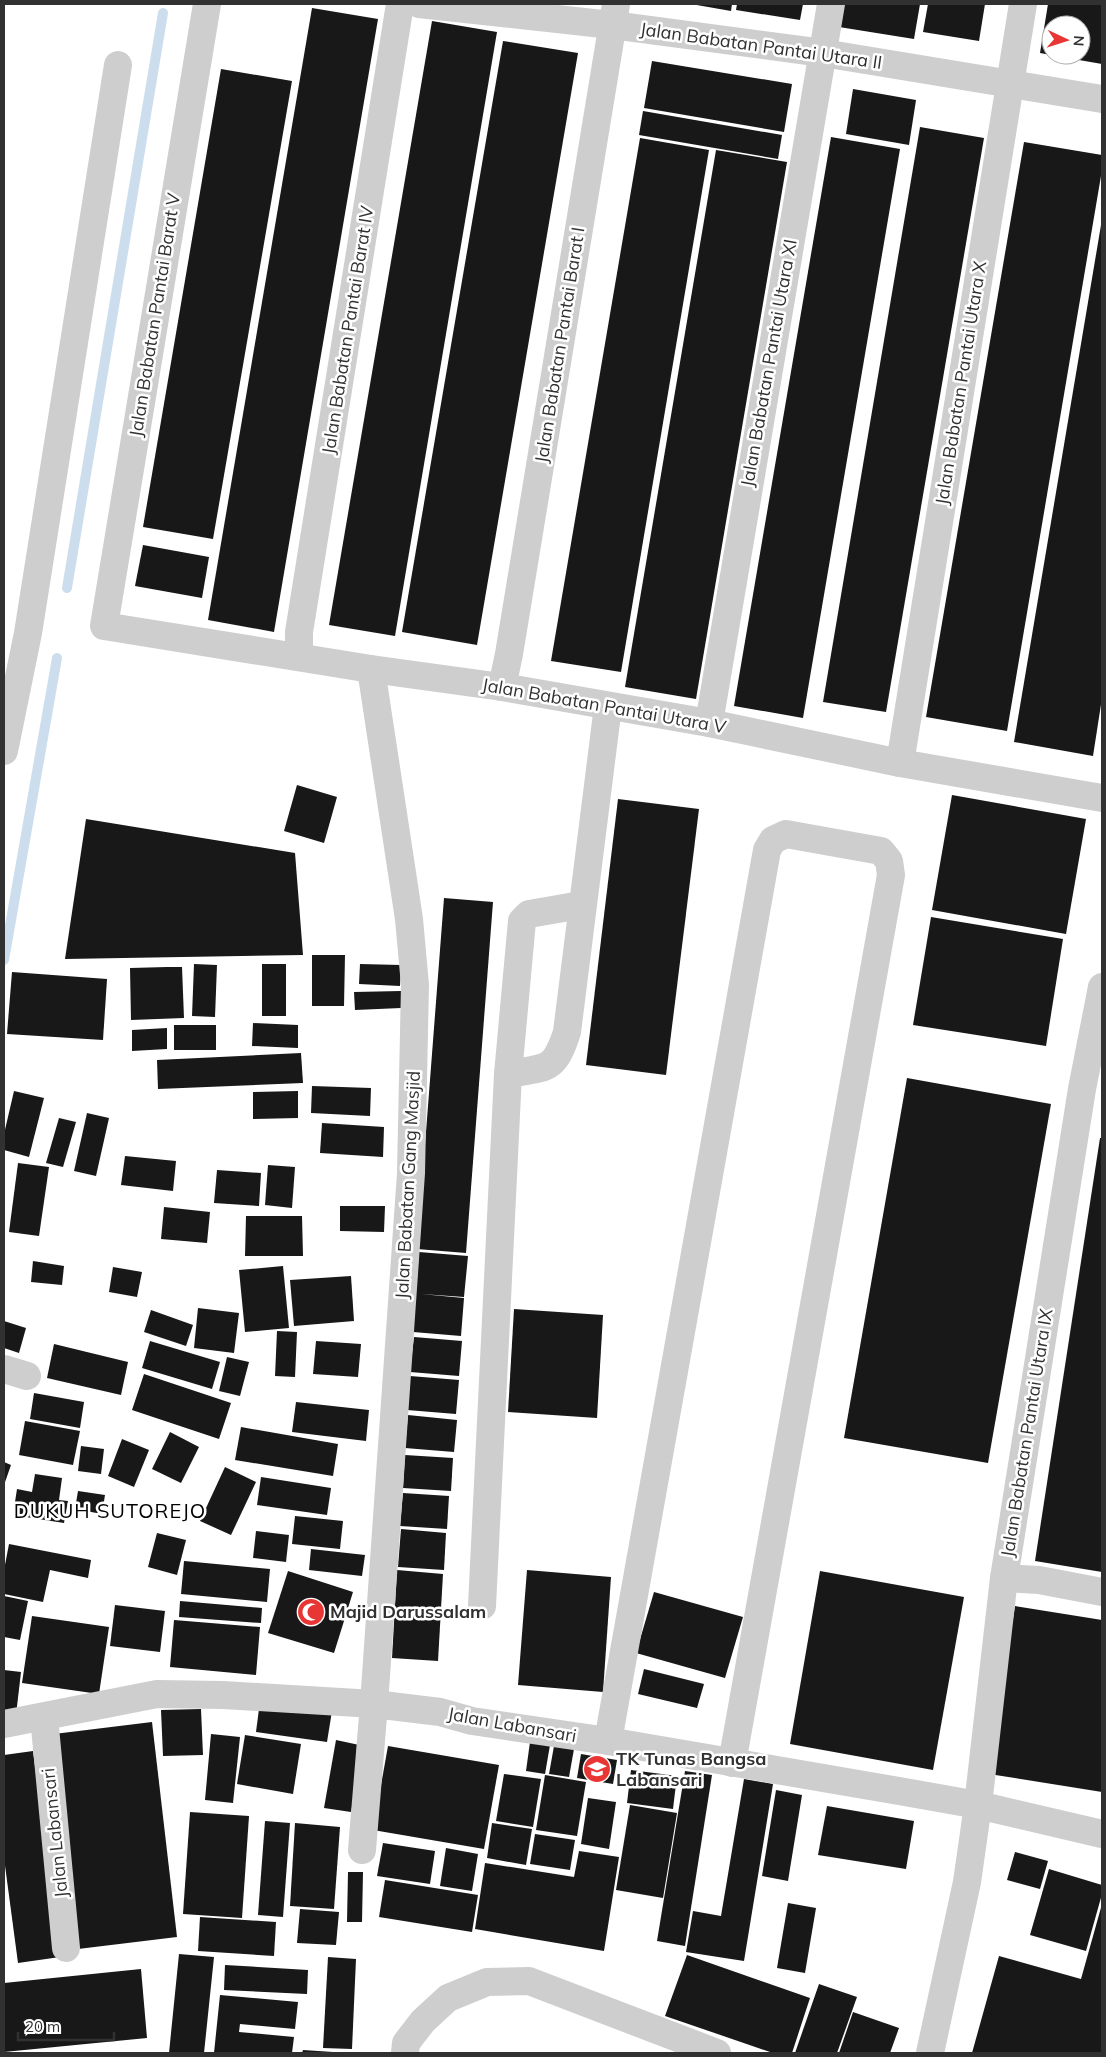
<svg xmlns="http://www.w3.org/2000/svg" width="1106" height="2057" font-family="Mulish,sans-serif">
  <style>
    .lines { fill: none; stroke-linecap: round; stroke-linejoin: round }
    .stream { stroke: #ccdded; stroke-width: 10 }
    .building { fill: #181818 }
    .minor { stroke: #cecece; stroke-width: 28 }
    .labels { text-anchor: middle; stroke-width: 5; stroke-linejoin: round; paint-order: stroke }
    .street-label { font-size: 18px; fill: #313131; stroke: #fff }
    .poi-label { font-size: 18px; font-weight: bold; fill: #313131; stroke: #fff; text-anchor: start }
    .quarter-label { font-size: 20px; letter-spacing: 1px; fill: #000; stroke: #fff }
  </style>
  <rect width="100%" height="100%" fill="#fff"/>
  <g class="lines">
    <g class="stream">
      <polyline points="67,588 163,13"/>
      <polyline points="4,960 57,658"/>
    </g>
  </g>
  <g class="building">
    <polygon points="691,4 732,4 731,11"/>
    <polygon points="737,4 803,4 800,20 736,10"/>
    <polygon points="843,4 920,4 914,39 839,27"/>
    <polygon points="928,4 985,4 979,41 923,32"/>
    <polygon points="1048,4 1102,4 1102,64 1056,56 1081,55 1081,25 1051,25 1051,55 1040,53"/>
    <polygon points="312,8 378,19 274,632 208,620"/>
    <polygon points="432,21 497,32 395,636 329,625"/>
    <polygon points="503,41 578,53 477,645 402,632"/>
    <polygon points="652,61 792,84 784,132 644,108"/>
    <polygon points="221,69 292,81 213,539 143,527"/>
    <polygon points="853,89 916,100 909,145 846,134"/>
    <polygon points="643,111 782,135 778,159 639,135"/>
    <polygon points="920,127 984,138 886,712 823,702"/>
    <polygon points="831,137 900,149 803,718 734,706"/>
    <polygon points="640,138 709,150 621,672 551,661"/>
    <polygon points="1024,142 1102,155 1102,170 1007,731 926,717"/>
    <polygon points="716,150 787,162 696,699 625,687"/>
    <polygon points="1101,225 1102,698 1093,756 1014,742"/>
    <polygon points="143,545 209,557 202,598 135,586"/>
    <polygon points="297,785 337,797 324,843 284,831"/>
    <polygon points="952,795 1086,819 1066,934 932,910"/>
    <polygon points="618,799 699,809 666,1075 586,1065"/>
    <polygon points="86,819 295,853 303,955 65,959"/>
    <polygon points="444,898 493,902 466,1253 417,1249"/>
    <polygon points="931,917 1063,939 1046,1046 913,1025"/>
    <polygon points="312,955 345,955 344,1006 312,1006"/>
    <polygon points="194,964 217,965 215,1017 192,1016"/>
    <rect x="262" y="964" width="24" height="52"/>
    <polygon points="360,964 401,965 400,986 359,984"/>
    <polygon points="167,967 182,967 184,1018 131,1020 130,968"/>
    <polygon points="12,972 107,979 103,1040 7,1034"/>
    <polygon points="401,991 401,1008 355,1010 354,992"/>
    <polygon points="253,1023 298,1025 298,1048 252,1046"/>
    <rect x="174" y="1025" width="42" height="25"/>
    <polygon points="167,1028 167,1049 132,1051 132,1030"/>
    <polygon points="301,1053 303,1083 158,1089 157,1060"/>
    <polygon points="907,1078 1051,1104 988,1463 844,1438"/>
    <polygon points="312,1086 371,1088 370,1116 311,1113"/>
    <polygon points="14,1091 44,1098 29,1157 4,1150 4,1134"/>
    <polygon points="298,1091 298,1118 253,1119 253,1092"/>
    <polygon points="87,1113 109,1118 96,1176 74,1171"/>
    <polygon points="59,1118 76,1122 63,1167 46,1163"/>
    <polygon points="322,1123 384,1127 383,1157 320,1153"/>
    <polygon points="1100,1138 1102,1138 1102,1572 1035,1561"/>
    <polygon points="125,1156 176,1161 173,1191 121,1185"/>
    <polygon points="18,1163 49,1167 39,1236 9,1232"/>
    <polygon points="268,1165 295,1167 292,1208 265,1205"/>
    <polygon points="217,1170 261,1173 259,1206 214,1203"/>
    <polygon points="340,1206 385,1206 384,1232 340,1231"/>
    <polygon points="164,1207 210,1212 207,1243 161,1239"/>
    <polygon points="246,1216 302,1216 303,1256 245,1256"/>
    <polygon points="419,1252 468,1256 464,1297 421,1294 464,1298 461,1336 413,1332"/>
    <polygon points="33,1261 64,1266 62,1285 31,1282"/>
    <polygon points="283,1266 289,1328 245,1332 239,1270"/>
    <polygon points="113,1267 142,1272 137,1297 109,1292"/>
    <polygon points="351,1276 354,1321 294,1326 290,1280"/>
    <polygon points="198,1308 239,1313 234,1353 194,1348"/>
    <polygon points="514,1309 603,1315 597,1418 508,1412"/>
    <polygon points="151,1310 193,1325 186,1346 144,1332"/>
    <polygon points="4,1321 26,1328 19,1353 4,1348"/>
    <polygon points="277,1331 297,1332 295,1377 275,1376"/>
    <polygon points="414,1337 462,1341 459,1376 410,1372"/>
    <polygon points="150,1341 220,1362 212,1389 142,1368"/>
    <polygon points="316,1341 361,1344 358,1377 313,1374"/>
    <polygon points="54,1344 128,1362 121,1395 47,1378"/>
    <polygon points="227,1357 249,1362 240,1396 219,1391"/>
    <polygon points="144,1374 231,1403 219,1439 132,1410"/>
    <polygon points="410,1376 459,1380 456,1414 407,1410"/>
    <polygon points="34,1393 84,1402 80,1428 30,1419"/>
    <polygon points="296,1402 369,1410 366,1441 292,1432"/>
    <polygon points="408,1415 457,1420 454,1452 405,1448"/>
    <polygon points="25,1421 80,1431 73,1465 19,1455"/>
    <polygon points="241,1427 338,1444 333,1476 235,1460"/>
    <polygon points="170,1432 199,1447 181,1483 152,1469"/>
    <polygon points="122,1439 149,1450 134,1487 108,1476"/>
    <polygon points="81,1446 104,1449 101,1474 78,1471"/>
    <polygon points="405,1455 453,1458 451,1491 403,1488"/>
    <polygon points="4,1462 11,1465 4,1485"/>
    <polygon points="225,1467 256,1482 231,1535 200,1521"/>
    <polygon points="35,1474 62,1478 59,1500 68,1501 64,1523 13,1515 17,1489 32,1492"/>
    <polygon points="261,1477 331,1488 327,1515 257,1505"/>
    <polygon points="78,1491 105,1495 102,1514 75,1509"/>
    <polygon points="403,1493 449,1496 447,1529 400,1526"/>
    <polygon points="295,1516 343,1521 340,1549 292,1544"/>
    <polygon points="401,1529 446,1533 444,1570 398,1567"/>
    <polygon points="256,1531 289,1535 286,1562 253,1558"/>
    <polygon points="157,1533 186,1540 177,1575 148,1567"/>
    <polygon points="9,1544 91,1560 88,1578 50,1570 43,1602 4,1594 4,1570"/>
    <polygon points="311,1549 365,1555 362,1576 309,1570"/>
    <polygon points="184,1561 270,1569 267,1602 181,1594"/>
    <polygon points="397,1570 443,1574 438,1661 392,1658"/>
    <polygon points="527,1570 611,1577 603,1692 518,1685"/>
    <polygon points="288,1571 353,1592 334,1653 268,1633"/>
    <polygon points="820,1571 964,1597 933,1770 790,1744"/>
    <polygon points="654,1592 743,1617 725,1678 636,1653"/>
    <polygon points="4,1596 28,1601 20,1640 4,1637"/>
    <polygon points="180,1601 262,1608 261,1623 179,1617"/>
    <polygon points="115,1605 165,1611 160,1652 110,1646"/>
    <polygon points="1015,1606 1102,1620 1102,1792 989,1774"/>
    <polygon points="32,1616 109,1627 99,1694 22,1683"/>
    <polygon points="174,1620 260,1627 256,1675 170,1667"/>
    <polygon points="644,1669 704,1684 697,1708 638,1694"/>
    <polygon points="4,1670 21,1672 16,1715 4,1713"/>
    <polygon points="260,1701 332,1711 327,1742 256,1732"/>
    <polygon points="201,1709 203,1755 163,1756 161,1710"/>
    <polygon points="152,1722 177,1937 78,1949 54,1734"/>
    <polygon points="211,1734 240,1737 233,1803 205,1800"/>
    <polygon points="245,1735 301,1744 293,1794 237,1784"/>
    <polygon points="336,1740 364,1746 351,1812 324,1808"/>
    <polygon points="530,1742 550,1745 545,1774 526,1771"/>
    <polygon points="388,1746 499,1765 484,1849 373,1830"/>
    <polygon points="554,1746 574,1749 569,1777 549,1774"/>
    <polygon points="33,1751 60,1957 18,1963 4,1858 4,1755"/>
    <polygon points="581,1754 617,1760 613,1784 577,1778"/>
    <polygon points="631,1770 677,1776 673,1809 627,1803"/>
    <polygon points="685,1771 712,1775 685,1946 657,1941"/>
    <polygon points="504,1774 541,1779 533,1827 496,1821"/>
    <polygon points="545,1775 586,1782 577,1836 536,1830"/>
    <polygon points="744,1779 773,1784 744,1961 686,1952 693,1911 721,1916"/>
    <polygon points="776,1790 802,1795 788,1881 762,1876"/>
    <polygon points="588,1798 616,1802 609,1849 581,1844"/>
    <polygon points="630,1805 677,1813 663,1898 616,1890"/>
    <polygon points="827,1806 914,1821 906,1869 818,1855"/>
    <polygon points="190,1812 249,1816 242,1918 183,1914"/>
    <polygon points="265,1821 290,1823 283,1917 258,1915"/>
    <polygon points="295,1823 340,1827 334,1909 290,1906"/>
    <polygon points="492,1823 532,1829 526,1865 487,1858"/>
    <polygon points="535,1834 575,1840 570,1870 530,1864"/>
    <polygon points="383,1843 435,1851 430,1884 377,1876"/>
    <polygon points="446,1848 478,1854 472,1891 440,1886"/>
    <polygon points="579,1851 619,1857 604,1951 475,1929 485,1863 574,1877"/>
    <polygon points="1015,1852 1048,1861 1040,1889 1007,1880"/>
    <polygon points="1049,1869 1102,1885 1102,1894 1086,1951 1030,1935"/>
    <polygon points="348,1872 363,1872 362,1922 347,1922"/>
    <polygon points="385,1880 478,1895 472,1932 379,1917"/>
    <polygon points="788,1903 816,1908 805,1973 777,1968"/>
    <polygon points="1102,1904 1102,2053 972,2053 999,1956 1081,1979"/>
    <polygon points="300,1909 339,1912 336,1945 297,1943"/>
    <polygon points="200,1917 276,1922 274,1956 198,1951"/>
    <polygon points="179,1954 214,1957 204,2053 169,2053"/>
    <polygon points="687,1955 810,1998 792,2053 773,2053 665,2016"/>
    <polygon points="328,1957 356,1959 352,2049 323,2048"/>
    <polygon points="225,1965 308,1970 307,1994 224,1990"/>
    <polygon points="141,1969 147,2038 4,2052 4,1983"/>
    <polygon points="819,1984 857,1997 837,2053 795,2053"/>
    <polygon points="220,1995 298,2002 295,2029 240,2024 239,2032 294,2037 292,2053 214,2053"/>
    <polygon points="853,2012 899,2028 890,2053 839,2053"/>
    <polygon points="303,2050 333,2052 333,2053 302,2053"/>
  </g>
  <g class="lines">
    <g class="minor">
      <polyline points="207,4 104,626 371,669 502,687 709,723 900,763 1102,798"/>
      <polyline points="419,4 612,25 823,53 1102,99"/>
      <polyline points="299,657 299,632 400,4"/>
      <polyline points="502,687 509,654 616,4"/>
      <polyline points="709,723 831,4"/>
      <polyline points="4,751 28,633 118,65"/>
      <polyline points="900,763 1023,4"/>
      <path d="M508 1074C547 1067 554 1072 567 1032L608 706"/>
      <polyline points="4,1369 27,1376"/>
      <polyline points="1004,1578 1039,1580 1102,1592"/>
      <polyline points="482,1606 508,1074 522,921 529,914 581,905"/>
      <polyline points="44,1717 66,1948"/>
      <polyline points="4,1724 157,1694 223,1695 374,1704 440,1712 472,1721 608,1741 899,1791 978,1805 1102,1834"/>
      <polyline points="608,1741 767,850 773,840 786,834 881,851 889,861 891,875 732,1763"/>
      <polyline points="362,1850 374,1704 411,1173 415,985 409,919 371,669"/>
      <polyline points="405,2053 406,2043 423,2021 448,1998 487,1982 529,1981 717,2053"/>
      <polyline points="930,2053 967,1882 978,1805 1004,1578 1082,1089 1102,987"/>
    </g>
  </g>
  <defs>
    <g id="mosque-disc" transform="scale(1.4375)"><circle r="9.5" fill="#e73634" stroke="#fff"/><path d="M3.5-4.9A6 6 0 1 0 3.5 4.9A5 5 0 1 1 3.5-4.9Z" fill="#fff"/></g>
    <g id="school-disc" transform="scale(1.4375)"><circle r="9.5" fill="#e73634" stroke="#fff"/><path d="M0-5L7-2L0 1L-7-2ZM-4 1L0 2.5L4 1V4Q0 6-4 4Z" fill="#fff"/></g>
  </defs>
  <g fill-rule="evenodd">
    <use href="#mosque-disc" x="311" y="1612"/>
    <use href="#school-disc" x="597" y="1769"/>
  </g>
  <g class="labels">
    <g class="street-label">
      <text transform="translate(761 46) rotate(8)" y="6">Jalan Babatan Pantai Utara II</text>
      <text transform="translate(155 315) rotate(-81)" y="6">Jalan Babatan Pantai Barat V</text>
      <text transform="translate(348 330) rotate(-81)" y="6">Jalan Babatan Pantai Barat IV</text>
      <text transform="translate(560 345) rotate(-81)" y="6">Jalan Babatan Pantai Barat I</text>
      <text transform="translate(769 363) rotate(-80)" y="6">Jalan Babatan Pantai Utara XI</text>
      <text transform="translate(961 383) rotate(-81)" y="6">Jalan Babatan Pantai Utara X</text>
      <text transform="translate(604 706) rotate(10)" y="6">Jalan Babatan Pantai Utara V</text>
      <text transform="translate(408 1185) rotate(-87)" y="6">Jalan Babatan Gang Masjid</text>
      <text transform="translate(1027 1433) rotate(-81)" y="6">Jalan Babatan Pantai Utara IX</text>
      <text transform="translate(512 1725) rotate(10)" y="6">Jalan Labansari</text>
      <text transform="translate(55 1833) rotate(-96)" y="6">Jalan Labansari</text>
    </g>
    <g class="poi-label">
      <text x="330" y="1618">Majid Darussalam</text>
      <text x="616" y="1765">TK Tunas Bangsa<tspan x="616" dy="21">Labansari</tspan></text>
    </g>
    <g class="quarter-label">
      <text x="110" y="1518">DUKUH SUTOREJO</text>
    </g>
  </g>
  <rect width="1106" height="2057" fill="none" stroke="#313131" stroke-width="10"/>
  <g transform="translate(1066 40) rotate(94)"><circle r="24" fill="#ffffff" stroke="#adadad"/>
  <path d="M0-4L9 19L0 12L-9 19Z" fill="#e73634"/>
  <text y="-8" font-size="14" font-weight="bold" text-anchor="middle" fill="#313131">N</text>
  </g>
  <path d="M18 2032v8h96v-8" fill="none" stroke="#313131" stroke-width="2.5"/>
  <text x="25" y="2032" font-size="15" fill="#313131" stroke="#ffffff" stroke-width="4" paint-order="stroke">20 m</text>
</svg>
